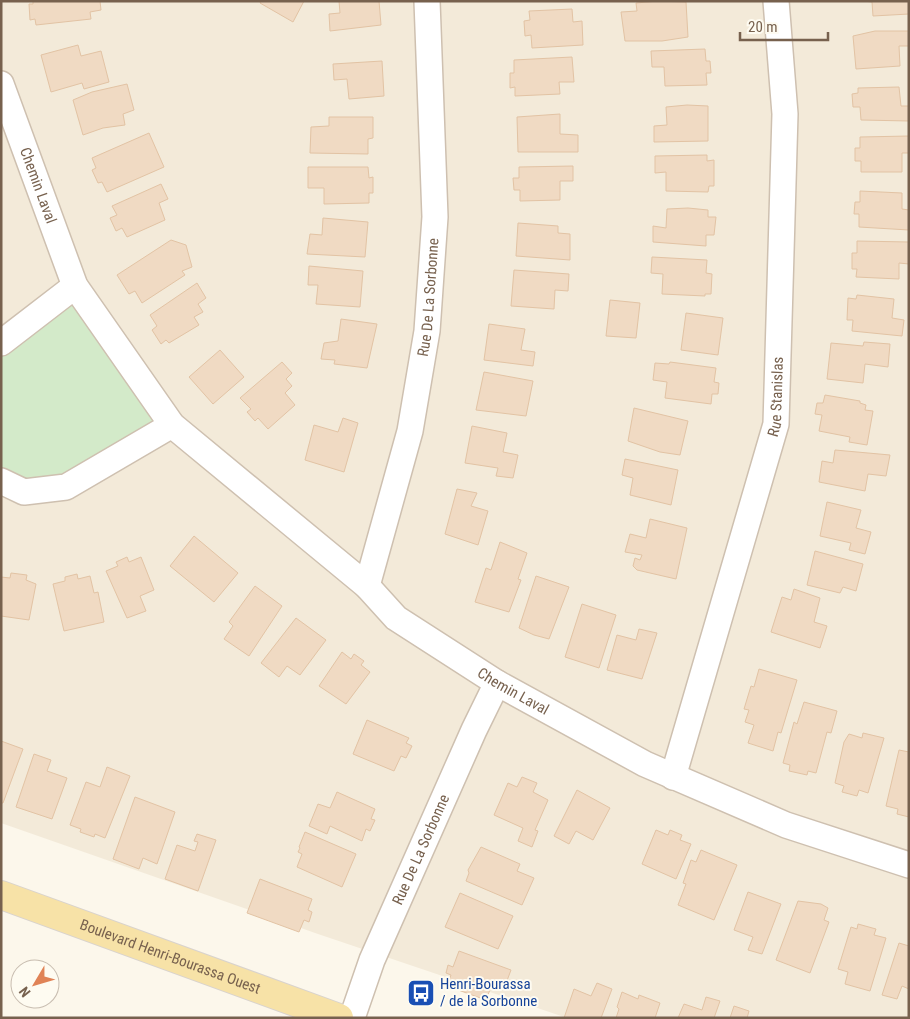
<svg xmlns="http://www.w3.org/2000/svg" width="910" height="1019" font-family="'Roboto Condensed',sans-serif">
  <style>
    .residential { fill: #f3ead9 }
    .green { fill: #d3eac9 }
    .building { fill: #f0dac3; stroke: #e2c3a4 }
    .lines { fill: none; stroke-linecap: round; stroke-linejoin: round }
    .minor-casing { stroke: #cec0b0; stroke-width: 28 }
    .primary-casing { stroke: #d9d3cd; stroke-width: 30 }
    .minor { stroke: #fff; stroke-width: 25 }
    .primary { stroke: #f7e2a7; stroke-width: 28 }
    .labels { text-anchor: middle; stroke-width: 4; stroke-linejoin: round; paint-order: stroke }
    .street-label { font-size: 15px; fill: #77614e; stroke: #fefbf1 }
    .transit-label { font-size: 15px; fill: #164399; stroke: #fefbf1; text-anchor: start }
  </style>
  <rect width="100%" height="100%" fill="#fcf7eb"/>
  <polygon class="residential" points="1,1 909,1 909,1018 567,1018 318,934 1,823"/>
  <polygon class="green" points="75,286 172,425 66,487 1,481 1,343"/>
  <g class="building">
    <polygon points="33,1 100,1 101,10 90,12 91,19 36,25 35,19 30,20 29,4 33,4"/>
    <polygon points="261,1 304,1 293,22 260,3"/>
    <polygon points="339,1 379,1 381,25 330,31 329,14 340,13"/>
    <polygon points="658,1 686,2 688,37 662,41 625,41 621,12 637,11 636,3"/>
    <polygon points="864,1 909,1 909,14 873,16 872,2"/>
    <polygon points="572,9 573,22 582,21 583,45 532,48 531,35 525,36 524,21 530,20 529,11"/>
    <polygon points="875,31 909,31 909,46 899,46 900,66 856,69 853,36"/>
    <polygon points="78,45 81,56 101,51 109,82 84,89 82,83 51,92 41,55"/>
    <polygon points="705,49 706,61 710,61 711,73 706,73 707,85 665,86 664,67 652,67 651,51"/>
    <polygon points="572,57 574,82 559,82 560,94 515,96 515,87 510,88 510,73 514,73 514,60"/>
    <polygon points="382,61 384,96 349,99 347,79 334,80 333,64"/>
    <polygon points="127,84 134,110 123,114 125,125 103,128 83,135 73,100 92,92"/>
    <polygon points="899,87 901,106 909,106 909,121 861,120 860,107 853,107 852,94 858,93 858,88"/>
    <polygon points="687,105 708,106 708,141 654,142 654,126 667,125 666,107"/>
    <polygon points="560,114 560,134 578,135 578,152 518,152 517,117"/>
    <polygon points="329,117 373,117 373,138 368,139 368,154 310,153 311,127 329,126"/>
    <polygon points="149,133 164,167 107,192 102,182 98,183 92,170 96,168 92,158"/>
    <polygon points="909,136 909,153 902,153 902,172 861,172 861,161 855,161 855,148 860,148 860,137"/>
    <polygon points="707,155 707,161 714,160 714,186 709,186 708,192 666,191 666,172 655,173 655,156"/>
    <polygon points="573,166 573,181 560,181 560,200 520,201 520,190 514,190 513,178 519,178 519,167"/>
    <polygon points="308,167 368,167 369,178 373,177 373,193 369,193 369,203 324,204 324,188 308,188"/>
    <polygon points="161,184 168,199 159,203 165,220 127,237 122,228 116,231 110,218 117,215 112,206"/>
    <polygon points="860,191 902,193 902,209 909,210 909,230 859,227 859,214 854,214 855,202 860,202"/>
    <polygon points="688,208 708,210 708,217 716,217 714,235 706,235 706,246 653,242 653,226 666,228 667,209"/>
    <polygon points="323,218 368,222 365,257 307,254 310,234 322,235"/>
    <polygon points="518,223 558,226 558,233 570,234 570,260 516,256"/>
    <polygon points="171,240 186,245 192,267 182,271 185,275 142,303 135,291 129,294 117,275"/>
    <polygon points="857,241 909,242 909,264 899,263 899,279 856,277 857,269 852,269 852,253 857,253"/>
    <polygon points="652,257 707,260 706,273 712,274 711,294 705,294 705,296 662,294 663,274 651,273"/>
    <polygon points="309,266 363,271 360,307 316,304 318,285 308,285"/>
    <polygon points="514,270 569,274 568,291 555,290 554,309 511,306"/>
    <polygon points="197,283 206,298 198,304 203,312 194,317 199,325 169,343 166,340 161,344 152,330 157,326 150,315"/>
    <polygon points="857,295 894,299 892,318 904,320 902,336 852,331 853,320 847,320 848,298 856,299"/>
    <polygon points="610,300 640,303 636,338 606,336"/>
    <polygon points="686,313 723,318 718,355 681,350"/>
    <polygon points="341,319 377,324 367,368 334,364 335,360 321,359 324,343 338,341"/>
    <polygon points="489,324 525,329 521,350 535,352 533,366 484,360"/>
    <polygon points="864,342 890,344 888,367 865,364 863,383 827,379 831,343 863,346"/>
    <polygon points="220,350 244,377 213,404 189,377"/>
    <polygon points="282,362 292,373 286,379 292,386 285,393 295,405 268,429 258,418 255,421 247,412 251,409 240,398"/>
    <polygon points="670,362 716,368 714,382 719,383 718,394 712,394 711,404 665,398 667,382 653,380 655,363 669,364"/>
    <polygon points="484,372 533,381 526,416 476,410"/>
    <polygon points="825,395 860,401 860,403 866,405 865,410 873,411 867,445 849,442 850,437 819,431 822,415 815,414 817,403 823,403"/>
    <polygon points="634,408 688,421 680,455 660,452 628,441"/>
    <polygon points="343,418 358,423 344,472 305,460 314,425 338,432"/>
    <polygon points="472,426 507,433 503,452 518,455 513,478 496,476 498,468 465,463"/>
    <polygon points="835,450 890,455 886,476 868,474 865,491 819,482 822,461 833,463"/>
    <polygon points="625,459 678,470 671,505 630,495 633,478 622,475"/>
    <polygon points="457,489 477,493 471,506 488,511 478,545 445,534"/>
    <polygon points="827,502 861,510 856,528 871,532 865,554 849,550 851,543 820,536"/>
    <polygon points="650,519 687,528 676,579 637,570 633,566 635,558 640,560 642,555 625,552 630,534 646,538"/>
    <polygon points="194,536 238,573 214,602 170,566"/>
    <polygon points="500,542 527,553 518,579 521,580 509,612 475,602 486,568 491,570"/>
    <polygon points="815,551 863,564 856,591 843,587 840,593 807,585"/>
    <polygon points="127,557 129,562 141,557 154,590 140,596 146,611 127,618 106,571 118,566 116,562"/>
    <polygon points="11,573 27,575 26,580 36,584 29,620 1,616 1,577 10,578"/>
    <polygon points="77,574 78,579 90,576 94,593 98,592 104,622 64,631 53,584 65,581 65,577"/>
    <polygon points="536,576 569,587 549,639 534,635 519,628"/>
    <polygon points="255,586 282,606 249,656 224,639 233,626 229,622"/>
    <polygon points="794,589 820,598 814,622 827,626 820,648 771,632 782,597 791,600"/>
    <polygon points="582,604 616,615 599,668 565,657"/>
    <polygon points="296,618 326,640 300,675 287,666 279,677 261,663"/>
    <polygon points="639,629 657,633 642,679 607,670 617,635 636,640"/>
    <polygon points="342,652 351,659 354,654 364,661 361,665 370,672 346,704 319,686"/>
    <polygon points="759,669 797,680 781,733 778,732 773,751 748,743 754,725 745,722 749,710 744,709 751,686 754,687"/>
    <polygon points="804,702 837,711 831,733 827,732 816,773 808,771 807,775 789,771 790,765 783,763 794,722 797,724"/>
    <polygon points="367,720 409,738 406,743 412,746 406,758 401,756 394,771 353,754"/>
    <polygon points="863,733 884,738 868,793 859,790 857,796 842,792 844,786 835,783 844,742 849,734 862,738"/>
    <polygon points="1,741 23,749 3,803 1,803"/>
    <polygon points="899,750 909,752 909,817 897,814 898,809 886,806"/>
    <polygon points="34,754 51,760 47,771 67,778 52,819 16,807"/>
    <polygon points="107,767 130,776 105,838 95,834 94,837 80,832 81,829 70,825 86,782 100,787"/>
    <polygon points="522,777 537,783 533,792 548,800 535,830 538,831 532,847 518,841 523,828 494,815 508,783 517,787"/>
    <polygon points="577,790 610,808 593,840 576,831 569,844 554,836"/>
    <polygon points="337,792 375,809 371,819 375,820 370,831 366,829 362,841 330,826 327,834 309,826 318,804 330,808"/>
    <polygon points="135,797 175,812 157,864 143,858 139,869 113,859"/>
    <polygon points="656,830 668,835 670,830 682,835 680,840 691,844 676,879 642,864"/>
    <polygon points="305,832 356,854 342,887 297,867 302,854 298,852 300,848 299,847"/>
    <polygon points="197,834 216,840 198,891 165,879 177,845 195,851 198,842 194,841"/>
    <polygon points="481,847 520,864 517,871 534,878 522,905 466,881 469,873 468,870"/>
    <polygon points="701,850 737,865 714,920 678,905 686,884 683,883 691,860 696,862"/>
    <polygon points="260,879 312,899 308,910 312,912 309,922 304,920 299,932 247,913"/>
    <polygon points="748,892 781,904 762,954 748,950 753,937 734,930"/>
    <polygon points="460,893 513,916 498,949 445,927"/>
    <polygon points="798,901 821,904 828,908 824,920 829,922 810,973 776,960"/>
    <polygon points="858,924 876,929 874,935 886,938 870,991 845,984 848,972 838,969 851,927 857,929"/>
    <polygon points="899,943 909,946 909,989 902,986 897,999 882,995"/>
    <polygon points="459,951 511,970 505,986 493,982 486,1000 447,986 451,975 446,973 448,965 453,967"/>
    <polygon points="597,983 612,989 601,1018 564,1018 574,989 591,996"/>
    <polygon points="622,992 638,999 639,995 660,1003 655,1018 616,1018 619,1009 617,1007"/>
    <polygon points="706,997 720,1001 714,1018 678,1018 684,1004 702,1010"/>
    <polygon points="734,1006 749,1011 747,1018 730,1018"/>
  </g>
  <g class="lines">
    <g class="minor-casing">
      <g id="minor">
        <path id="s1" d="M1 84 75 286 172 425 367 586 396 618 497 683 645 764 786 825 909 865"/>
        <polyline points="1,343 75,286"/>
        <polyline points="1,481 24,492 66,487 172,425"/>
        <path id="s2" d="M367 586 410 431 427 331 435 217 427 1"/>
        <path id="s3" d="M673 777 776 424 785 114 776 1"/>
        <path id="s4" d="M352 1018 372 960 474 730 497 683"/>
      </g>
    </g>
    <g class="primary-casing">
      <g id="primary">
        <path id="s5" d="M1 895 339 1018"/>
      </g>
    </g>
    <use href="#minor" class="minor"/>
    <use href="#primary" class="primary"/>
  </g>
  <defs>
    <g id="bus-square" transform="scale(1.4375)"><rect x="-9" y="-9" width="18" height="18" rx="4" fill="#1a4fb4" stroke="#fefbf1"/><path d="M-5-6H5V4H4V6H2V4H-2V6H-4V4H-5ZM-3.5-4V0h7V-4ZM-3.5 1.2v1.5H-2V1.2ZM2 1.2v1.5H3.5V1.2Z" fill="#fff"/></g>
  </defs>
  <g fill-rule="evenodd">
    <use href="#bus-square" x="421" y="993"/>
  </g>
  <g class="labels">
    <g class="street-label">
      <text dy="5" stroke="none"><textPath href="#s1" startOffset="108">Chemin Laval</textPath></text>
      <text dy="5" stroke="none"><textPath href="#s2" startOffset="296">Rue De La Sorbonne</textPath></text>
      <text dy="5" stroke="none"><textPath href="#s3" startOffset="395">Rue Stanislas</textPath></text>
      <text dy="5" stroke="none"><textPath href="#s1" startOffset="819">Chemin Laval</textPath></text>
      <text dy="5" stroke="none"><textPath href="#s4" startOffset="182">Rue De La Sorbonne</textPath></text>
      <text dy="5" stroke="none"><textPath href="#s5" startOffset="180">Boulevard Henri-Bourassa Ouest</textPath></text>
    </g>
    <g class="transit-label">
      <text x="440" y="989">Henri-Bourassa<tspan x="440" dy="17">/ de la Sorbonne</tspan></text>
    </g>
  </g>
  <rect width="910" height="1019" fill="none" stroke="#77614e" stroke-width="5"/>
  <g transform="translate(35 984) rotate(232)"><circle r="24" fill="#fefbf1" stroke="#c8bdb0"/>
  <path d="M0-4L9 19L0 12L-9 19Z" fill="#e08356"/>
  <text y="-8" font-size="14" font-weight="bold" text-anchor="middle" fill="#77614e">N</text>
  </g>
  <path d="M740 32v8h88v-8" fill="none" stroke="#77614e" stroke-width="2.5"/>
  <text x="748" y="32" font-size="15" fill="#77614e" stroke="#fefbf1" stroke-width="4" paint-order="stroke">20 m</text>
</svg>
